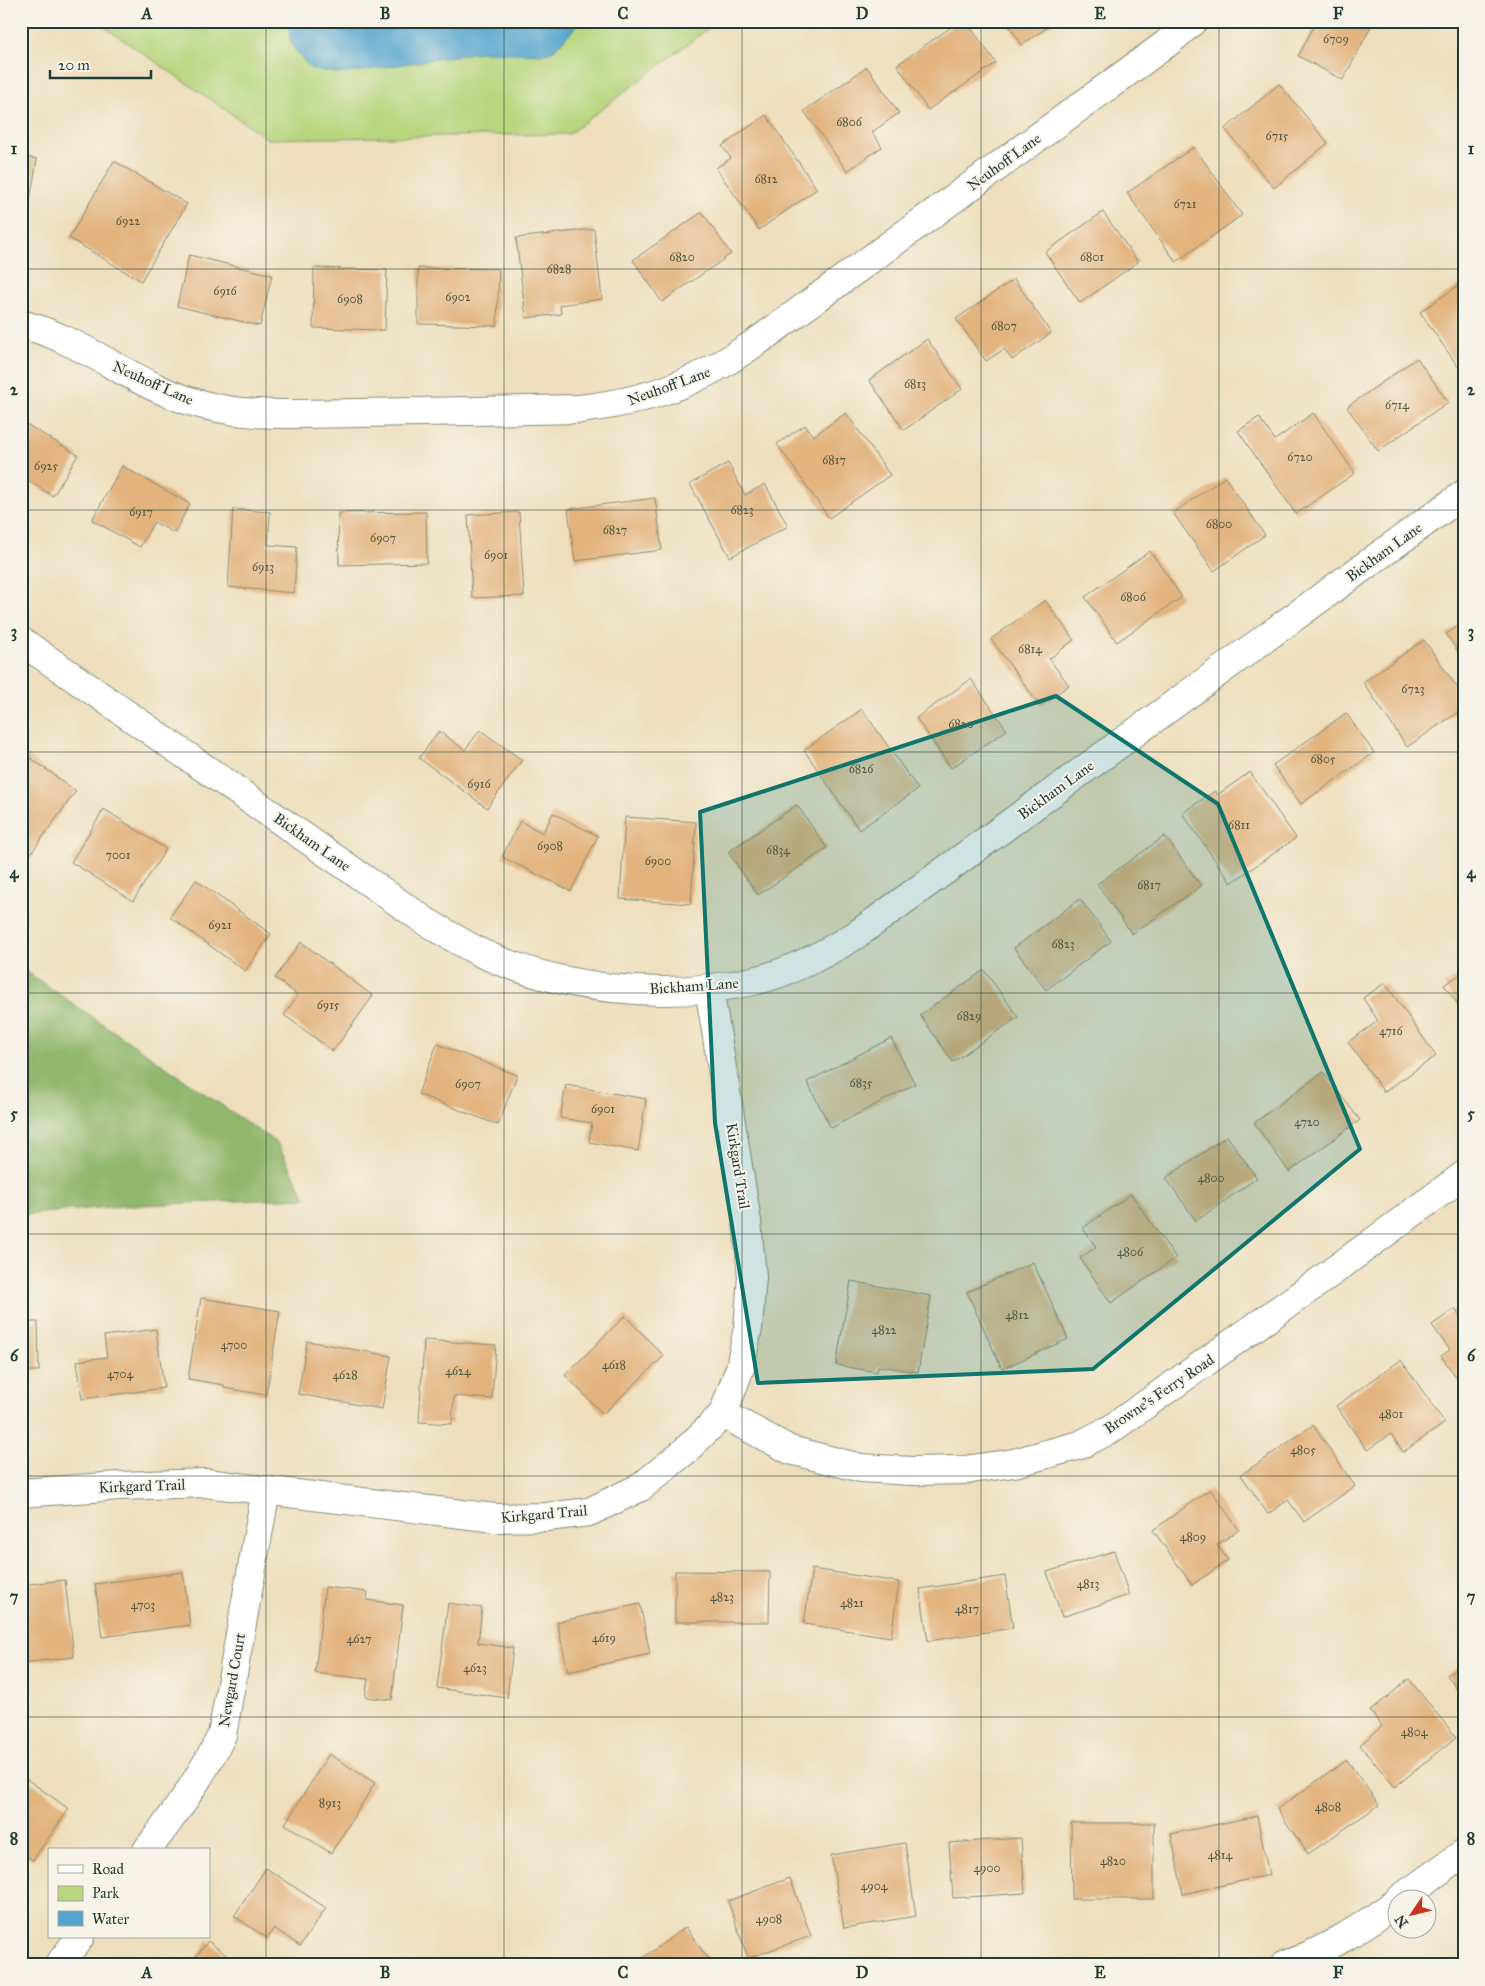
<svg xmlns="http://www.w3.org/2000/svg" width="1485" height="1986" font-family="'IM FELL Great Primer',serif">
  <style>
    .green { fill: #b7d67d; stroke: #6b8a58 }
    .forest { fill: #91b76c; stroke: #587a50 }
    .water { fill: #54a6cf; stroke: #3a7282 }
    .building { fill: #e2b37d }
    .lines { fill: none; stroke-linecap: round; stroke-linejoin: round }
    .minor-casing { stroke: #868e78; stroke-width: 30 }
    .minor { stroke: #fff; stroke-width: 28 }
    .marked { fill: #0f766e; fill-opacity: 0.2; stroke: #0f766e; stroke-width: 4; stroke-linejoin: round }
    .grid { fill: none; stroke: #1f3d34; stroke-width: 1; stroke-opacity: 0.55 }
    .labels { text-anchor: middle; stroke-width: 4; stroke-linejoin: round; paint-order: stroke }
    .number-label { font-size: 12px; fill: #505a46 }
    .street-label { font-size: 15px; fill: #1f3d34; stroke: #f7f3e8 }
    .neatline { fill: none; stroke: #1f3d34; stroke-width: 2 }
    .grid-label { font-size: 16px; text-anchor: middle; font-weight: bold; fill: #1f3d34 }
  </style>
  <rect width="100%" height="100%" fill="#f7f3e8"/>
  <filter id="ink" filterUnits="userSpaceOnUse"><feTurbulence type="fractalNoise" baseFrequency=".02" numOctaves="2"/><feDisplacementMap in="SourceGraphic" scale="10" xChannelSelector="R" yChannelSelector="G"/><feConvolveMatrix kernelMatrix="1 2 1 2 8 2 1 2 1" color-interpolation-filters="sRGB"/></filter>
  <filter id="wash" filterUnits="userSpaceOnUse"><feTurbulence type="fractalNoise" baseFrequency=".0096" numOctaves="4" result="noise"/><feDisplacementMap in="SourceGraphic" scale="20" xChannelSelector="R" yChannelSelector="G"/><feGaussianBlur stdDeviation="1.12" result="paint"/><feColorMatrix in="noise" values="0 0 0 0 0 0 0 0 0 0 0 0 0 0 0 0 0 1.4 0 .05"/><feComposite in="paint" operator="in"/></filter>
  <g filter="url(#wash)">
    <rect width="100%" height="100%" fill="#eedebd"/>
    <polygon class="green" points="96,21 718,21 569,134 268,139"/>
    <polygon class="forest" points="21,968 277,1143 306,1198 120,1206 21,1215"/>
    <polygon class="water" points="288,21 581,21 554,50 542,54 480,52 341,74 311,69 295,50 290,39"/>
    <g id="blocks">
      <g class="building">
        <polygon points="960,21 966,21 996,63 928,110 897,65"/>
        <polygon points="1006,21 1056,21 1022,45"/>
        <polygon points="1317,21 1374,21 1343,80 1298,56"/>
        <polygon points="867,67 899,113 872,132 882,147 847,171 804,111"/>
        <polygon points="1279,84 1328,143 1274,188 1225,129"/>
        <polygon points="766,115 817,189 759,230 716,168 731,158 722,146"/>
        <polygon points="1194,147 1242,215 1176,262 1127,193"/>
        <polygon points="21,156 37,159 26,224 21,223"/>
        <polygon points="114,161 187,204 141,281 69,238"/>
        <polygon points="702,212 731,254 662,302 633,260"/>
        <polygon points="1103,212 1138,262 1080,303 1045,252"/>
        <polygon points="594,229 602,299 560,305 561,314 526,318 516,238"/>
        <polygon points="189,255 272,275 260,326 177,306"/>
        <polygon points="314,268 387,270 385,330 313,328"/>
        <polygon points="418,268 499,269 497,326 418,324"/>
        <polygon points="1014,279 1051,333 1012,360 1004,349 986,361 956,319"/>
        <polygon points="1459,285 1464,292 1464,375 1420,312"/>
        <polygon points="927,339 962,389 904,430 869,380"/>
        <polygon points="1417,358 1448,402 1378,451 1347,407"/>
        <polygon points="846,413 890,475 829,518 777,444 805,425 813,436"/>
        <polygon points="1313,413 1355,473 1296,514 1238,431 1259,417 1275,440"/>
        <polygon points="21,421 78,455 53,496 21,476"/>
        <polygon points="728,463 745,495 765,484 788,526 730,557 690,484"/>
        <polygon points="122,466 190,504 174,533 154,522 140,547 92,520"/>
        <polygon points="1225,477 1265,535 1214,571 1173,513"/>
        <polygon points="655,498 662,550 575,561 568,509"/>
        <polygon points="233,509 270,512 268,545 297,547 294,593 228,587"/>
        <polygon points="426,512 427,563 339,565 338,513"/>
        <polygon points="519,512 524,596 472,598 468,515"/>
        <polygon points="1150,551 1182,597 1117,642 1085,597"/>
        <polygon points="1045,600 1074,640 1049,659 1069,685 1040,706 991,639"/>
        <polygon points="1464,622 1464,661 1446,634"/>
        <polygon points="1424,640 1464,697 1464,708 1407,747 1363,682"/>
        <polygon points="971,679 1007,730 951,768 916,718"/>
        <polygon points="862,709 918,789 859,830 804,750"/>
        <polygon points="1346,713 1374,753 1301,804 1273,765"/>
        <polygon points="480,730 522,760 487,808 419,758 439,731 465,750"/>
        <polygon points="21,751 76,791 21,867"/>
        <polygon points="1250,772 1296,838 1231,883 1182,813 1215,791 1217,795"/>
        <polygon points="797,805 827,848 758,895 728,852"/>
        <polygon points="104,809 166,849 133,901 71,862"/>
        <polygon points="553,813 598,836 571,891 502,857 520,821 543,833"/>
        <polygon points="625,817 696,822 691,904 620,899"/>
        <polygon points="1165,836 1201,886 1132,934 1097,884"/>
        <polygon points="196,880 271,934 245,971 170,917"/>
        <polygon points="1080,899 1111,941 1046,990 1014,948"/>
        <polygon points="301,942 373,996 333,1051 284,1015 298,995 275,978"/>
        <polygon points="984,970 1018,1017 953,1062 920,1015"/>
        <polygon points="1464,972 1464,1013 1444,985"/>
        <polygon points="1385,983 1436,1056 1384,1092 1348,1042 1378,1021 1363,998"/>
        <polygon points="891,1038 915,1084 831,1128 807,1082"/>
        <polygon points="437,1044 517,1075 498,1125 418,1094"/>
        <polygon points="1323,1072 1360,1120 1289,1172 1254,1123"/>
        <polygon points="566,1085 646,1099 638,1151 589,1142 592,1123 560,1118"/>
        <polygon points="1227,1136 1257,1178 1196,1221 1166,1178"/>
        <polygon points="1131,1194 1176,1258 1111,1303 1080,1258 1096,1247 1083,1228"/>
        <polygon points="1033,1262 1068,1339 1002,1369 967,1292"/>
        <polygon points="851,1281 931,1296 918,1372 878,1366 877,1372 836,1365"/>
        <polygon points="201,1298 280,1311 266,1395 224,1388 224,1385 188,1379"/>
        <polygon points="1455,1309 1464,1322 1464,1388 1441,1356 1450,1350 1432,1325"/>
        <polygon points="625,1316 664,1356 603,1414 565,1375"/>
        <polygon points="21,1322 38,1322 39,1371 21,1371"/>
        <polygon points="156,1329 164,1388 82,1399 77,1361 107,1357 104,1336"/>
        <polygon points="424,1340 496,1345 492,1399 454,1396 452,1424 419,1422"/>
        <polygon points="307,1341 391,1356 382,1409 298,1394"/>
        <polygon points="1401,1360 1445,1423 1403,1452 1391,1434 1367,1450 1336,1406"/>
        <polygon points="1313,1425 1355,1486 1304,1522 1288,1500 1268,1514 1241,1475"/>
        <polygon points="1210,1489 1239,1530 1217,1545 1228,1560 1192,1585 1153,1530"/>
        <polygon points="1114,1551 1129,1595 1062,1617 1047,1572"/>
        <polygon points="812,1569 899,1582 891,1637 804,1624"/>
        <polygon points="675,1571 770,1572 769,1622 675,1622"/>
        <polygon points="183,1572 190,1625 102,1637 95,1584"/>
        <polygon points="1005,1576 1013,1628 928,1641 920,1589"/>
        <polygon points="65,1580 74,1657 21,1663 21,1585"/>
        <polygon points="325,1587 368,1592 367,1600 403,1605 392,1700 365,1697 368,1679 315,1673"/>
        <polygon points="448,1603 482,1608 478,1643 513,1648 507,1698 437,1688"/>
        <polygon points="640,1604 650,1654 568,1672 557,1622"/>
        <polygon points="1464,1663 1464,1700 1447,1675"/>
        <polygon points="1409,1679 1456,1737 1395,1787 1360,1745 1382,1726 1370,1711"/>
        <polygon points="329,1754 375,1783 331,1853 285,1824"/>
        <polygon points="1347,1760 1379,1805 1308,1854 1277,1809"/>
        <polygon points="25,1778 69,1809 33,1860 28,1857 21,1867 21,1782"/>
        <polygon points="1257,1816 1269,1875 1183,1894 1171,1834"/>
        <polygon points="1071,1823 1154,1823 1154,1899 1072,1899"/>
        <polygon points="1021,1838 1025,1893 953,1898 949,1843"/>
        <polygon points="905,1843 916,1916 844,1928 831,1855"/>
        <polygon points="266,1868 326,1908 300,1946 274,1928 267,1938 234,1916"/>
        <polygon points="790,1878 811,1936 748,1958 728,1901"/>
        <polygon points="686,1927 712,1965 633,1965"/>
        <polygon points="208,1941 239,1965 190,1965"/>
      </g>
    </g>
  </g>
  <g filter="url(#ink)">
    <use href="#blocks" fill-opacity="0" stroke="#868e78" stroke-width="1"/>
    <g class="lines">
      <g class="minor-casing">
        <g id="minor">
          <path d="M21 324C88 341 140 391 208 406 257 418 309 413 359 413 433 411 506 410 579 409 626 404 674 391 715 368 730 360 744 350 758 341L1166 44 1193 21"/>
          <path d="M21 641 428 923C446 933 463 944 481 953 562 990 666 1001 753 981 789 973 825 954 856 935L1464 494"/>
          <polyline points="723,1414 790,1450 861,1468 912,1471 964,1470 1014,1463 1080,1445 1111,1429 1317,1283 1464,1175"/>
          <polyline points="21,1493 119,1486 206,1483 495,1518 547,1517 589,1512 641,1487 685,1451 723,1414 740,1368 748,1328 752,1277 747,1221 709,988"/>
          <path d="M147 1850C175 1814 202 1776 222 1735L266 1490"/>
          <polyline points="1401,1898 1464,1853"/>
          <polyline points="59,1965 80,1937"/>
          <path d="M1285 1965C1328 1950 1361 1928 1398 1901"/>
        </g>
      </g>
      <use href="#minor" class="minor"/>
    </g>
  </g>
  <path class="marked" d="M1056 696 1218 804 1360 1149 1093 1369 758 1383 715 1123 700 812Z"/>
  <path class="grid" d="M266 21V1965M504 21V1965M742 21V1965M981 21V1965M1219 21V1965M21 269H1464M21 510H1464M21 752H1464M21 993H1464M21 1234H1464M21 1476H1464M21 1717H1464"/>
  <g class="labels">
    <g class="number-label">
      <text x="1336" y="43">6709</text>
      <text x="849" y="126">6806</text>
      <text x="1277" y="140">6715</text>
      <text x="766" y="183">6812</text>
      <text x="1185" y="208">6721</text>
      <text x="128" y="225">6922</text>
      <text x="682" y="261">6820</text>
      <text x="1092" y="261">6801</text>
      <text x="559" y="273">6828</text>
      <text x="225" y="295">6916</text>
      <text x="458" y="301">6902</text>
      <text x="350" y="303">6908</text>
      <text x="1004" y="330">6807</text>
      <text x="915" y="388">6813</text>
      <text x="1397" y="409">6714</text>
      <text x="1300" y="461">6720</text>
      <text x="834" y="464">6817</text>
      <text x="46" y="470">6925</text>
      <text x="742" y="514">6823</text>
      <text x="141" y="516">6917</text>
      <text x="1219" y="528">6800</text>
      <text x="615" y="534">6827</text>
      <text x="383" y="542">6907</text>
      <text x="496" y="559">6901</text>
      <text x="263" y="571">6913</text>
      <text x="1133" y="601">6806</text>
      <text x="1030" y="653">6814</text>
      <text x="1413" y="693">6723</text>
      <text x="961" y="728">6820</text>
      <text x="1323" y="763">6805</text>
      <text x="861" y="773">6826</text>
      <text x="479" y="788">6916</text>
      <text x="1239" y="829">6811</text>
      <text x="550" y="850">6908</text>
      <text x="778" y="854">6834</text>
      <text x="118" y="859">7001</text>
      <text x="658" y="865">6900</text>
      <text x="1149" y="889">6817</text>
      <text x="220" y="929">6921</text>
      <text x="1063" y="948">6823</text>
      <text x="328" y="1009">6915</text>
      <text x="969" y="1020">6829</text>
      <text x="1391" y="1035">4716</text>
      <text x="861" y="1087">6835</text>
      <text x="468" y="1088">6907</text>
      <text x="603" y="1113">6901</text>
      <text x="1307" y="1126">4720</text>
      <text x="1211" y="1182">4800</text>
      <text x="1130" y="1256">4806</text>
      <text x="1017" y="1319">4812</text>
      <text x="884" y="1334">4822</text>
      <text x="234" y="1349">4700</text>
      <text x="614" y="1369">4618</text>
      <text x="458" y="1375">4624</text>
      <text x="120" y="1378">4704</text>
      <text x="345" y="1379">4628</text>
      <text x="1391" y="1418">4801</text>
      <text x="1303" y="1454">4805</text>
      <text x="1193" y="1541">4809</text>
      <text x="1088" y="1588">4813</text>
      <text x="722" y="1601">4823</text>
      <text x="852" y="1607">4821</text>
      <text x="143" y="1609">4703</text>
      <text x="967" y="1613">4817</text>
      <text x="604" y="1642">4619</text>
      <text x="359" y="1643">4627</text>
      <text x="475" y="1672">4623</text>
      <text x="1414" y="1736">4804</text>
      <text x="330" y="1807">8913</text>
      <text x="1328" y="1811">4808</text>
      <text x="1220" y="1859">4814</text>
      <text x="1113" y="1865">4820</text>
      <text x="987" y="1872">4900</text>
      <text x="874" y="1890">4904</text>
      <text x="769" y="1923">4908</text>
    </g>
    <g class="street-label">
      <text transform="translate(1004 162) rotate(-36)" y="5">Neuhoff Lane</text>
      <text transform="translate(153 383) rotate(24)" y="5">Neuhoff Lane</text>
      <text transform="translate(669 386) rotate(-20)" y="5">Neuhoff Lane</text>
      <text transform="translate(1384 552) rotate(-36)" y="5">Bickham Lane</text>
      <text transform="translate(1056 790) rotate(-36)" y="5">Bickham Lane</text>
      <text transform="translate(312 842) rotate(35)" y="5">Bickham Lane</text>
      <text transform="translate(694 986) rotate(-4)" y="5">Bickham Lane</text>
      <text transform="translate(738 1166) rotate(81)" y="5">Kirkgard Trail</text>
      <text transform="translate(1159 1394) rotate(-34)" y="5">Browne's Ferry Road</text>
      <text transform="translate(142 1486) rotate(-2)" y="5">Kirkgard Trail</text>
      <text transform="translate(544 1514) rotate(-5)" y="5">Kirkgard Trail</text>
      <text transform="translate(232 1680) rotate(-80)" y="5">Newgard Court</text>
    </g>
  </g>
  <rect width="1485" height="1986" fill="none" stroke="#f7f3e8" stroke-width="55"/>
  <rect x="48" y="1848" width="162" height="90" fill="#f7f3e8" stroke="#a1aaa0"/>
  <rect x="58" y="1865" width="25" height="8" fill="#ffffff" stroke="#a1aaa0"/>
  <text x="92" y="1874" font-size="15" fill="#1f3d34">Road</text>
  <rect x="58" y="1886" width="25" height="15" fill="#b7d67d" stroke="#a1aaa0"/>
  <text x="92" y="1898" font-size="15" fill="#1f3d34">Park</text>
  <rect x="58" y="1911" width="25" height="15" fill="#54a6cf" stroke="#a1aaa0"/>
  <text x="92" y="1924" font-size="15" fill="#1f3d34">Water</text>
  <g transform="translate(1412 1914) rotate(235)"><circle r="24" fill="#f7f3e8" stroke="#a1aaa0"/>
  <path d="M0-4L9 19L0 12L-9 19Z" fill="#c8321e"/>
  <text y="-8" font-size="14" font-weight="bold" text-anchor="middle" fill="#1f3d34">N</text>
  </g>
  <path d="M50 70v8h101v-8" fill="none" stroke="#1f3d34" stroke-width="2.5"/>
  <text x="58" y="70" font-size="15" fill="#1f3d34" stroke="#f7f3e8" stroke-width="4" paint-order="stroke">20 m</text>
  <rect x="28" y="28" width="1430" height="1930" class="neatline"/>
  <g class="grid-label">
    <text x="147" y="19">A</text>
    <text x="385" y="19">B</text>
    <text x="623" y="19">C</text>
    <text x="862" y="19">D</text>
    <text x="1100" y="19">E</text>
    <text x="1338" y="19">F</text>
    <text x="14" y="154">1</text>
    <text x="1471" y="154">1</text>
    <text x="14" y="395">2</text>
    <text x="1471" y="395">2</text>
    <text x="14" y="637">3</text>
    <text x="1471" y="637">3</text>
    <text x="14" y="878">4</text>
    <text x="1471" y="878">4</text>
    <text x="14" y="1119">5</text>
    <text x="1471" y="1119">5</text>
    <text x="14" y="1361">6</text>
    <text x="1471" y="1361">6</text>
    <text x="14" y="1602">7</text>
    <text x="1471" y="1602">7</text>
    <text x="14" y="1844">8</text>
    <text x="1471" y="1844">8</text>
    <text x="147" y="1978">A</text>
    <text x="385" y="1978">B</text>
    <text x="623" y="1978">C</text>
    <text x="862" y="1978">D</text>
    <text x="1100" y="1978">E</text>
    <text x="1338" y="1978">F</text>
  </g>
</svg>
